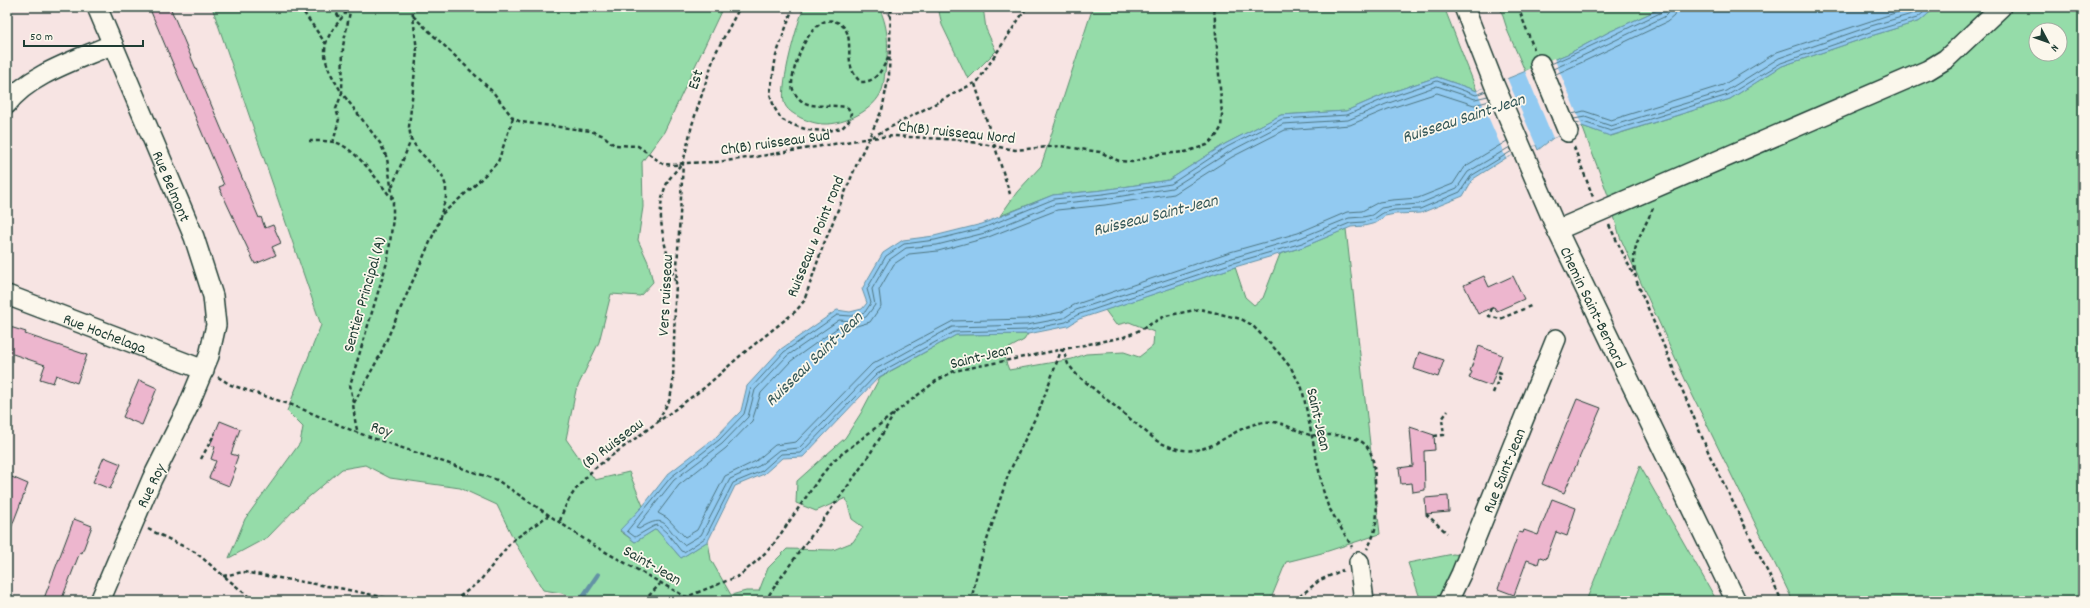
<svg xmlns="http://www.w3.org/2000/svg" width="2090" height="608" font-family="Dekko,sans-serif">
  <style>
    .green { fill: #95dca9; stroke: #5a8c6e; fill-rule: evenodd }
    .water { fill: #92caf1; stroke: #6492a5 }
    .pier { fill: #f7e4e3 }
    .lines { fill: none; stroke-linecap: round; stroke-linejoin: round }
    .shore { stroke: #4d7580; stroke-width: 1 }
    .stream { stroke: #6492a5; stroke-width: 5 }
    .building { fill: #edb6ce; stroke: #1f3d34 }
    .minor-casing { stroke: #1f3d34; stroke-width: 22 }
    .path { stroke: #1f3d34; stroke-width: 2.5; stroke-dasharray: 4 3; stroke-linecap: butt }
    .minor { stroke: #fbf7ec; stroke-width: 19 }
    .labels { text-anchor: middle; stroke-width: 3.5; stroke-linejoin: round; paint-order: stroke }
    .street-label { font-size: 16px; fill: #1f3d34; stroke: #fbf7ec }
    .water-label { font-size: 17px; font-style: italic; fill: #36595a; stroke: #fbf7ec }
  </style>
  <rect width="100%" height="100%" fill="#f7e4e3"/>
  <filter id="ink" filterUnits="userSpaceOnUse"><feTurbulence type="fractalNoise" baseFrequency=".025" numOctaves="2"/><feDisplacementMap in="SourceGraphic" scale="8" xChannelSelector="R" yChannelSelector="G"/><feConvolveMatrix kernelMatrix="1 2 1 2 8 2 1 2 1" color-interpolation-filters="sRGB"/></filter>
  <g filter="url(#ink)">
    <g class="green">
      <polygon points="212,7 723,7 664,132 642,162 643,207 638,240 648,262 653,282 640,296 611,294 599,342 576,390 566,439 595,480 629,472 643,506 620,531 635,542 656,529 681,558 708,541 711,560 731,595 746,591 759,591 768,568 787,549 833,550 853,542 863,527 852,519 846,498 816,511 796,503 797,481 845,438 861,413 880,377 956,335 1028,334 1024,340 1002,352 1009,370 1072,359 1086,354 1124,352 1139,357 1153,346 1154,332 1129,322 1116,325 1105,310 1235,267 1245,297 1254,305 1263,298 1280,254 1303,247 1346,229 1380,534 1322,553 1286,562 1270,601 641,601 629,597 613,601 577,601 562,593 543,590 517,546 497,505 460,488 390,478 365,465 342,469 298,506 268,537 229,558 245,519 300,443 303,427 287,411 321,325"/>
      <path d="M804 7H879C889 29 889 48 885 72 884 78 884 85 882 90 875 110 844 125 824 124 816 124 808 121 801 118 794 114 786 110 784 102 780 84 797 24 804 7Z"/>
      <polygon points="938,7 983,7 986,29 996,51 968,79 942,25"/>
      <polygon points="1093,7 1444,7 1477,91 1437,77 1383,95 1346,111 1281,115 1225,144 1169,180 1103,190 1053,195 1000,216 1017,192 1041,166"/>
      <polygon points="1500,7 1664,7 1609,32 1570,53 1525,71 1508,32"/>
      <path d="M1936 7H2083V601H1793L1690 390 1620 237 1608 195 1582 126 1611 136 1730 99 1782 66 1874 35 1920 21ZM2036 30H2060V54H2036Z"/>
      <polygon points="1640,466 1717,601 1586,601"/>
      <polygon points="1453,554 1460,555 1442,595 1437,601 1421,601 1408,563"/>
    </g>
    <polygon class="water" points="1664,7 1936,7 1920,21 1874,35 1782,66 1730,99 1610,136 1582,126 1553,138 1538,150 1536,145 1506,158 1473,179 1463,196 1421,213 1395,214 1385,216 1376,223 1364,226 1351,227 1303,247 1235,267 1079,319 1068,326 1028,334 956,335 879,377 803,457 782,458 764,474 735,486 708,541 681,558 656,529 635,542 620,530 643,506 668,474 716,437 741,411 747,386 781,349 837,310 850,312 862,309 867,303 862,289 883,253 903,240 934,236 982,224 1053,195 1103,190 1169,180 1225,144 1281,115 1346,111 1383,95 1437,77 1477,91 1570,53 1609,32"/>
    <g class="pier">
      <polygon points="1554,58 1582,126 1553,138 1525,71"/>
      <polygon points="1507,78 1536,145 1506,158 1477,91"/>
    </g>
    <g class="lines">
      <g class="shore">
        <path d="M1551 64C1589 48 1625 29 1662 12L1665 7"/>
        <path d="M1553 69C1591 53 1627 34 1664 17L1668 13 1670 7"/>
        <path d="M1556 74C1593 58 1630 39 1667 22L1674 16 1676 7"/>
        <polyline points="1486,91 1476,95 1437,81 1384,99 1347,115 1282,119 1227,147 1171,184 1103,194 1054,199 983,228 935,240 904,244 886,256 867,289 871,303 865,312 851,316 837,315 784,352 751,388 744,414 719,440 671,477 627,531 635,537 654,526 658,525 667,533 681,551 684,552 705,538 733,483 762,471 781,454 801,453 877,374 954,332 1027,330 1066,322 1077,315 1233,263 1302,243 1350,223 1364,222 1374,219 1383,213 1394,210 1420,209 1460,192 1471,176 1512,151"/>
        <path d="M1488 96 1475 99 1437 86 1386 104 1348 120 1283 124 1229 152 1172 188 1104 199 1055 204 985 233 937 245 906 248 889 260 872 289 875 305 866 317 852 321 839 320 787 356 755 390 748 417 722 444 674 480 636 528 639 529C668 511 664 528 684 545L701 535 730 479 759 466 779 450 799 448 874 370 952 327 1027 325 1064 318 1076 310 1232 258 1300 238 1349 218 1363 217 1372 215 1381 208 1393 206 1419 204 1457 188 1468 172 1510 147"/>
        <polyline points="1490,101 1474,105 1437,93 1388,109 1350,125 1285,130 1232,157 1174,194 1105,205 1057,210 986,238 938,251 909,254 894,264 879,290 881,306 870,322 853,327 840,326 791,361 761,393 752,421 726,448 679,485 658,513 667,518 685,537 697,530 725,476 756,461 775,445 796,442 872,364 953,321 1026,319 1062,312 1074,305 1230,252 1298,233 1347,212 1362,211 1379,202 1392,200 1418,198 1453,184 1464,167 1507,141"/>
        <polyline points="1572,114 1584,111 1611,120 1723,85 1777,52 1913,7"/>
        <polyline points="1574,119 1585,117 1611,126 1726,91 1779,58 1871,26 1915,13 1922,7"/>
        <polyline points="1576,124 1583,122 1611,131 1728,95 1781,63 1873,31 1917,18 1930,7"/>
      </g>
      <polyline class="stream" points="580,601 598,575"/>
    </g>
    <g class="building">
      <polygon points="149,7 170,7 259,218 261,217 265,228 273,225 281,243 272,247 276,255 255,264 219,187 224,185"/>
      <polygon points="1484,276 1489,287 1513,276 1524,299 1497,311 1494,307 1478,314 1464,285"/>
      <polygon points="7,326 26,332 25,334 87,355 77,383 56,375 53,383 40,379 45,365 7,352"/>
      <polygon points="1479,346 1502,355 1491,386 1469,378 1472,372 1470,371"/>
      <polygon points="1419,352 1444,360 1438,377 1414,369"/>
      <polygon points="139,380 157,388 142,425 123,417"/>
      <polygon points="1577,399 1601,408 1564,493 1542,484"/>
      <polygon points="220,421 240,429 231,454 238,456 234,467 236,468 229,486 209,478 216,461 211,459 215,447 210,445"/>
      <polygon points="1410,427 1434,435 1435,450 1424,451 1425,490 1413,492 1412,483 1401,484 1399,468 1413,466"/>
      <polygon points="104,457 121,464 110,489 93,482"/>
      <polygon points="7,475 28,484 8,536 7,536"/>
      <polygon points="1448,496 1449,512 1426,514 1425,498"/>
      <polygon points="1552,499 1576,508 1567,536 1556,532 1546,559 1540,557 1538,564 1527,560 1514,595 1498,589 1519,532 1523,533 1524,530 1538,535"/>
      <polygon points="74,519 92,526 82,553 80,552 61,601 43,601"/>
    </g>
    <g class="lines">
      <g class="minor-casing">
        <g id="minor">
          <path id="s1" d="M97 7 194 237 213 296 216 325 209 356 187 409 152 479 100 601"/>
          <path id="s2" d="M1464 7 1494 84 1557 230 1736 601"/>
          <polyline points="1540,64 1568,132"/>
          <path d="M7 104C29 74 80 59 113 44"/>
          <polyline points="1557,230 1928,70 1946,59 2001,7"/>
          <path id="s3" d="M7 295 204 370"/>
          <polyline points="1359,562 1364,601"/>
          <path id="s4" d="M1448 601 1461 574 1556 339"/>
        </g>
      </g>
      <g class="path">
        <polyline points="300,7 326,44"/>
        <polyline points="334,7 340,20"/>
        <path d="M351 7 343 46 342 93 380 143 387 158 393 200V218L388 259 350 385C354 401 353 417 358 433"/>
        <path d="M793 7 776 56 770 94 774 107 781 119 793 125 808 130 828 131 842 128 849 121 851 113 848 108C833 103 816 109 803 102 797 98 792 91 792 84 792 66 812 8 839 23 859 35 839 64 861 82 878 82 882 68 890 55"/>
        <polyline points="885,7 891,18"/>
        <polyline points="1518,7 1534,49"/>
        <polyline points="413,16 493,92 513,118 521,122 591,131 604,136 614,145 638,146 663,164 675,165 683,163 717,162 755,157 870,138 894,136 961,140 1015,150 1060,146 1100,152 1119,161 1132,162 1160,154 1185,152 1207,145 1217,135 1221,128 1222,115 1214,7"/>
        <polyline points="975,84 1010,194"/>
        <polyline points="872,137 978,81 1027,7"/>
        <path d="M309 141C319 141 331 140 340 144 360 154 379 182 392 199"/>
        <path d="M333 143 339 119 336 109 342 93C332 76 319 58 328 38 333 27 343 18 349 7"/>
        <polyline points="1574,147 1593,197"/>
        <polyline points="392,187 411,140"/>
        <path d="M1653 208C1641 237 1628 247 1637 282L1710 456 1782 601"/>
        <polyline points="442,214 474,186 498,162 513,118"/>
        <polyline points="1609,225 1634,276"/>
        <path d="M675 281C666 250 651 207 670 178 674 173 678 168 682 163"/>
        <polyline points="1492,308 1489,316 1500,319 1533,305"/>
        <path d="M1062 348 1068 364 1077 375 1157 441C1209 468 1221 429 1264 422 1282 420 1294 431 1310 435 1317 436 1325 435 1331 435 1367 436 1374 447 1375 481 1376 507 1381 525 1367 549"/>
        <polyline points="218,377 231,385 295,406 358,433 497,480 593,545 686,597 739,576 758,560 773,545 820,477 834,460 936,381 954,371 1124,337 1140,330 1165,316 1200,309 1241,319 1252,325 1278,352 1291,368 1302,388 1323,490 1328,506 1352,547"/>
        <polyline points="1493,393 1501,373 1496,371"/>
        <polyline points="354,403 379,357 438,224 446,197 446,186 442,175 418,150 411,139 409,127 417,51 412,7"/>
        <polyline points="658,421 670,399 673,383 675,302 683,163 692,125 715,54 740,7"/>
        <polyline points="1434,436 1444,435 1442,419 1448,411"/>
        <polyline points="201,459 215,433"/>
        <polyline points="1426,514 1447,533"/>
        <path d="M560 521C566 499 579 484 595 468L704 388 740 356 796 311 804 301 823 246 858 161 882 110 889 75 891 7"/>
        <polyline points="148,529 195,552 254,601"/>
        <polyline points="223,576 243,572 339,588 401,601"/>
        <polyline points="686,597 698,601"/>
        <polyline points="454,601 479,582 512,541 549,515"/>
        <polyline points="644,601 660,584"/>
        <path d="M765 601C807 537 857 481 894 414"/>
        <polyline points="971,601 979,565 1008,475 1040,408 1062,348"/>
        <polyline points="1294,601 1320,580 1343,570"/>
      </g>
      <use href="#minor" class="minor"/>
    </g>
  </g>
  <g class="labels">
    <g class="street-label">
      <text transform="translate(694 79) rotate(-72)" y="6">Est</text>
      <text transform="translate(957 131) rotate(6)" y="6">Ch(B) ruisseau Nord</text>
      <text transform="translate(775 141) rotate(-8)" y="6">Ch(B) ruisseau Sud</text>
      <text dy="6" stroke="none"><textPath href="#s1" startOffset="194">Rue Belmont</textPath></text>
      <text transform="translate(814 236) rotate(-68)" y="6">Ruisseau &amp; Point rond</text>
      <text transform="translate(363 294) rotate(-74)" y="6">Sentier Principal (A)</text>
      <text transform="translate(664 295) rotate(-87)" y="6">Vers ruisseau</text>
      <text dy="6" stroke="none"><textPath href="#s2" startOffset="327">Chemin Saint-Bernard</textPath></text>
      <text dy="6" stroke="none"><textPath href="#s3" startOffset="105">Rue Hochelaga</textPath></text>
      <text transform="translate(981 355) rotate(-14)" y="6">Saint-Jean</text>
      <text transform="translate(1320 419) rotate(77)" y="6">Saint-Jean</text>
      <text transform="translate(382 428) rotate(19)" y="6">Roy</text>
      <text transform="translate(612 442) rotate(-37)" y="6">(B) Ruisseau</text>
      <text dy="6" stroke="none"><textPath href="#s4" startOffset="142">Rue Saint-Jean</textPath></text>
      <text transform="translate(150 485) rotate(-64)" y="6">Rue Roy</text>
      <text transform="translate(653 564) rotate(30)" y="6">Saint-Jean</text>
    </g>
    <g class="water-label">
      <text transform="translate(1463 117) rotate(-18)" y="6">Ruisseau Saint-Jean</text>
      <text transform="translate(1155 214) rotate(-14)" y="6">Ruisseau Saint-Jean</text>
      <text transform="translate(813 358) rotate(-44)" y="6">Ruisseau Saint-Jean</text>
    </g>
  </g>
  <rect width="2090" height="608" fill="none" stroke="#fbf7ec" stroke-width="24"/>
  <rect x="12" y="12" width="2066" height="584" fill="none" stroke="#1f3d34" stroke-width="1.5" filter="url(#ink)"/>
  <g transform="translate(2048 42) rotate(131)"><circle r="19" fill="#fbf7ec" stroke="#a3ada2"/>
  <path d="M0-3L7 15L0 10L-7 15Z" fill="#1f3d34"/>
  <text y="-6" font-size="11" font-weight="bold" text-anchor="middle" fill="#1f3d34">N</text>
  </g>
  <path d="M24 40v6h119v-6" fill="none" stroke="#1f3d34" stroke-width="2"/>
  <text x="30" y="40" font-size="12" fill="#1f3d34" stroke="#fbf7ec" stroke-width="3" paint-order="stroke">50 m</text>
</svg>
